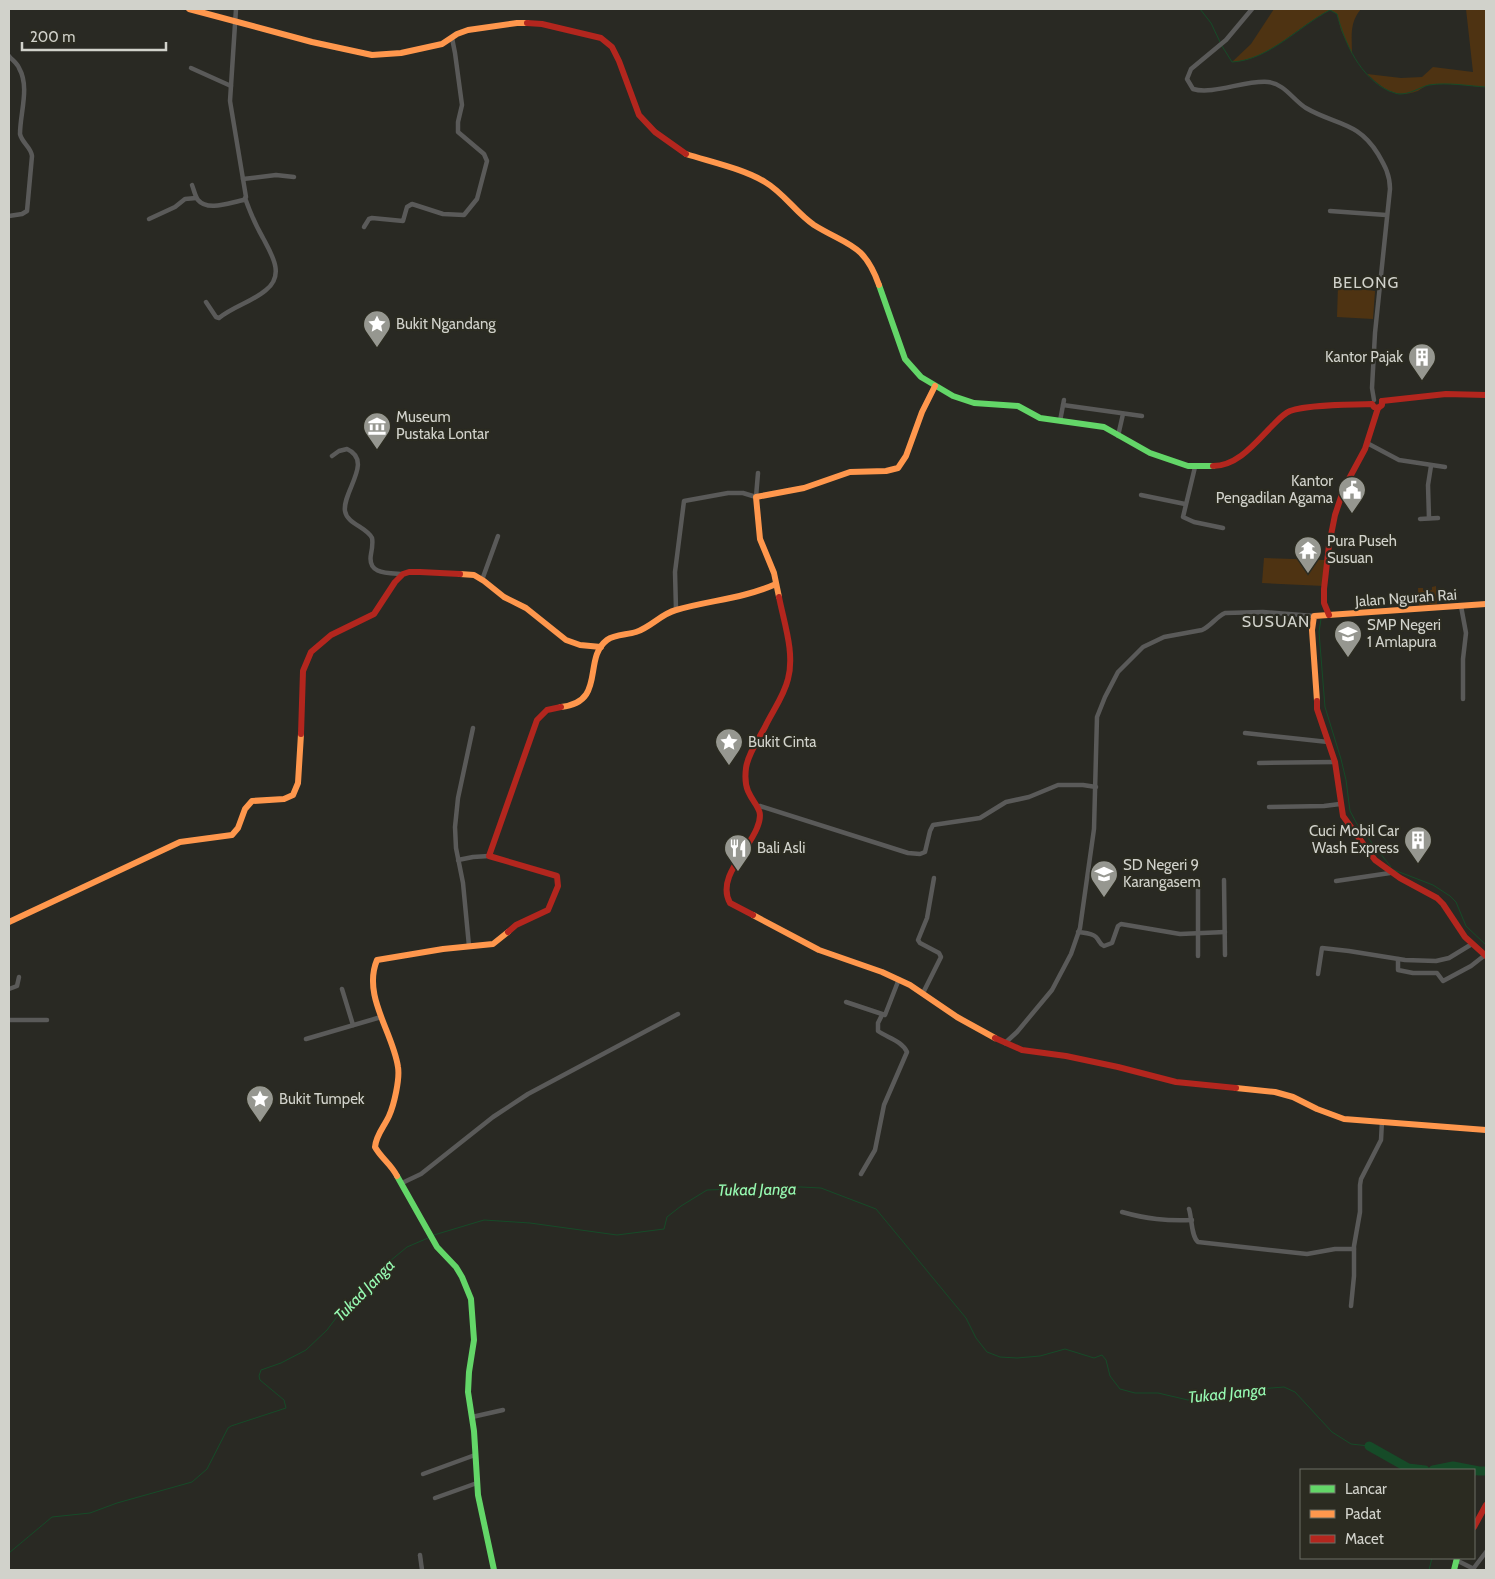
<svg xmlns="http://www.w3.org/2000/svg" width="1495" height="1579" font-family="Cabin,sans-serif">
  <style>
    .green { fill: #4e3312 }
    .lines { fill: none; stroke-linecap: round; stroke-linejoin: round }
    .stream { stroke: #164b28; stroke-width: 1 }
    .river { stroke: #164b28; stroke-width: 9 }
    .street { stroke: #5a5a59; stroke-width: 4.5 }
    .fast { stroke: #63d668; stroke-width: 6 }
    .slow { stroke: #ff974d; stroke-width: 6 }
    .jam { stroke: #b3261e; stroke-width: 6 }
    .labels { text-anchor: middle; stroke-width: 4.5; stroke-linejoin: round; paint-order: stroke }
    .poi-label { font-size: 15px; fill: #d1d2cb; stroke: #2b2b21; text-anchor: start }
    .street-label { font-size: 15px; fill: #d1d2cb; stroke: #2b2b21 }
    .neighbourhood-label { font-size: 16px; letter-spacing: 1px; fill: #d1d2cb; stroke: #2b2b21 }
    .water-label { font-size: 16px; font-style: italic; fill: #97fbb3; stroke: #2b2b21 }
  </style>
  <rect width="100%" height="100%" fill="#292923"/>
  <g class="green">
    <path d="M1274 9H1372H1361C1349 23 1352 37 1352 54L1341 30 1337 14 1330 10C1298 26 1269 60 1232 62L1251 44Z"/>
    <path d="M1466 9H1486V87C1469 86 1445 82 1428 85 1425 86 1421 89 1418 91 1394 99 1384 89 1367 74L1401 78 1422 77 1433 67 1473 72Z"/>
    <polygon points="1338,286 1375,291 1373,319 1337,317"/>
    <polygon points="1264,558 1325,560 1324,586 1262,583"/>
    <polygon points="1436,586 1437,604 1419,605 1418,588 1423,588 1423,591 1432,590 1432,587"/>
  </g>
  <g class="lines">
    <g class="stream">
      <polyline points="1200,9 1211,23 1220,42"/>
      <path d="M1222 46 1232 62C1269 60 1299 26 1330 10L1337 14C1345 44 1360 77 1389 91 1393 92 1396 94 1400 94 1411 94 1420 87 1429 85 1448 82 1468 86 1486 87"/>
      <polyline points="1321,619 1319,632 1325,707 1341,759 1346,780 1350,811 1357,824 1391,867"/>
      <polyline points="1394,870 1433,885 1450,896 1456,902 1466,926 1486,945"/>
      <polyline points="434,1235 484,1220 530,1223 617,1235 664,1229 667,1217 681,1206 707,1190 801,1187 821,1188 876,1209 966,1318 976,1338 987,1352 1000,1357 1017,1358 1040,1356 1065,1349 1094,1358 1102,1355 1106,1360 1110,1376 1120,1389 1135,1393 1158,1393 1188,1400 1219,1396 1234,1391 1284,1387 1295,1392 1332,1432 1351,1444 1369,1446"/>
      <polyline points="1474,1477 1479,1471"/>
      <polyline points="9,1553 52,1517 90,1513 117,1503 192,1482 207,1469 228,1428 231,1426 286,1408 284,1400 260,1380 259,1376 261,1370 281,1363 306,1350 327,1330 348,1302 384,1266 407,1247 428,1238"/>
      <polyline points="1429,1570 1432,1558"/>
    </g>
    <g class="river">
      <polyline points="1369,1446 1408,1468 1425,1470"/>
      <polyline points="1433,1470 1453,1466 1479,1471 1486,1471"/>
    </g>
    <g class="street">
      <path d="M1252 9 1226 40 1191 69 1187 79 1193 89C1213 95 1245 80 1268 82 1285 84 1293 100 1306 108 1335 125 1358 121 1378 154 1385 166 1390 175 1390 189L1375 333 1372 388 1374 400"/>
      <path d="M9 56C12 60 17 63 19 68 30 87 20 113 20 134 22 143 31 147 32 156L27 211 22 214 9 216"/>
      <polyline points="191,68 231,86"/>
      <polyline points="243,179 276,175 294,177"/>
      <path d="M192 185C194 190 195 196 198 200 208 212 231 202 244 200L246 197 230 101 236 9"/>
      <polyline points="1330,211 1386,215"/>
      <polyline points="149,219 175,207 185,199 196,198"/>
      <polyline points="364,227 369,219 372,218 403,221 407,207 412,204 443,214 464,215 477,199 487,161 484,154 458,132 458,122 462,105 455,53 452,38"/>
      <path d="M206 302 216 317 219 318C234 306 252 302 266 290 285 275 272 255 263 238 256 226 250 212 245 198"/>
      <polyline points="1063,405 1142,416"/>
      <polyline points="1060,421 1064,400"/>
      <polyline points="1118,436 1123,414"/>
      <polyline points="1367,443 1399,460 1445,467"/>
      <path d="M332 456 339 451 347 449C374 461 342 492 345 511 347 524 367 527 372 538 373 543 372 549 371 554 367 575 388 573 403 574"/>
      <polyline points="1195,467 1183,517 1194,522 1223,528"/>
      <polyline points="1141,495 1185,504"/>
      <polyline points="1429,518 1428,485 1431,466"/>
      <polyline points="1420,519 1438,518"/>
      <polyline points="482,580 498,536"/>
      <polyline points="1461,606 1466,633 1463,659 1463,699"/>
      <polyline points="676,610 675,572 684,501 728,493 743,493 756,497 758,473"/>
      <polyline points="1245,733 1328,742"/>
      <polyline points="1259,763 1335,762"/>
      <polyline points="760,806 908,853 920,854 925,852 930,831 933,825 980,818 1006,802 1029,797 1058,785 1083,785 1096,787"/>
      <polyline points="1269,807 1324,806 1340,804"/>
      <polyline points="458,860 473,857 489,856"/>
      <polyline points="1224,880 1225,955"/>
      <polyline points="1336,881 1390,873"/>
      <path d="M1078 932C1084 933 1092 933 1096 937 1100 941 1099 944 1104 946L1112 943 1118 926 1121 924 1180 934 1225 932"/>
      <polyline points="469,946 463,883 456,848 455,827 458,798 473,728"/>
      <polyline points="1198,956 1198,881"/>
      <polyline points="1398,959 1398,970 1413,973 1437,973 1443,981 1471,966 1485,955"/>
      <polyline points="1318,974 1322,948 1349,951 1405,960 1436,961 1449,958 1472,944"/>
      <polyline points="9,989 17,986 19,977"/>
      <polyline points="342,989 353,1025"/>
      <polyline points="923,993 941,957 939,953 920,943 918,940 927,918 934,878"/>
      <polyline points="846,1002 885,1015 899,979"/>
      <polyline points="9,1020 47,1020"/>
      <polyline points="306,1039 381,1017"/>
      <path d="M1005 1043 1017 1032 1052 990 1071 954 1080 928 1094 829 1097 717 1105 697 1118 672 1143 647 1164 637 1202 630C1211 626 1216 617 1225 613L1263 612 1314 616"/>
      <path d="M861 1174 875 1150 884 1105 907 1052C902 1041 888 1038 878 1031V1023L882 1015"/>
      <polyline points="402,1183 421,1174 493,1117 528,1094 678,1014"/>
      <path d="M1189 1209C1192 1218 1191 1236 1198 1242L1307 1254 1335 1249H1354"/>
      <path d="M1122 1212C1147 1219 1166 1221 1192 1220"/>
      <polyline points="1351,1306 1354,1276 1354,1246 1360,1212 1360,1185 1361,1179 1381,1140 1382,1121"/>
      <polyline points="472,1417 503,1410"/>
      <polyline points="423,1474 475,1455"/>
      <polyline points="435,1498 477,1483"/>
      <polyline points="420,1555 422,1570"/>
      <polyline points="1456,1560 1474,1569"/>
      <polyline points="1473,1569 1486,1552"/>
    </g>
    <g class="fast">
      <polyline points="879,285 905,359 921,377 953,396 974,403 1018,406 1040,418 1104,427 1150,453 1188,466 1213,466"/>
      <polyline points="397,1176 437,1247 456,1267 462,1277 471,1299 474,1340 469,1372 468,1392 474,1431 478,1495 494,1570"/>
      <polyline points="1454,1570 1457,1558"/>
    </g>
    <g class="slow">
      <polyline points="189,9 312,42 372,55 401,53 442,44 457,34 468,30 517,23 527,23"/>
      <path d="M686 154C711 162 744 169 765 182 784 193 796 213 814 225 848 246 864 243 879 285"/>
      <polyline points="460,574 474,575 484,581 504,597 526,608 566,640 580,645 601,647"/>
      <polyline points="779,597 774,573 760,539 756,497 804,488 850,472 886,471 898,468 906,456 922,412 935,386"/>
      <polyline points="1317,701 1312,630 1314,616 1486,604"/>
      <path d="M561 707C607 702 582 659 607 640 615 634 627 635 636 632 651 627 661 614 676 610 710 600 742 599 776 584"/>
      <polyline points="753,915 819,950 882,972 910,985 957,1017 995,1038"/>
      <polyline points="9,922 180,842 232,835 238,828 245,809 252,801 284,799 293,795 298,783 301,734"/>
      <polyline points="1236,1088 1275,1092 1293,1097 1317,1109 1344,1119 1486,1130"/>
      <path d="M397 1176C391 1164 381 1158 375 1147 376 1135 384 1127 389 1116 394 1105 400 1079 398 1067 393 1032 362 996 377 960L443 949 493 944 508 932"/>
    </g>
    <g class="jam">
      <polyline points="527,23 542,24 601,38 612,47 619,61 639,115 655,132 686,154"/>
      <polyline points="1382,401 1446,394 1486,395"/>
      <path d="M1213 466C1238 466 1256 442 1272 426 1278 420 1283 414 1290 411 1309 404 1351 405 1372 404L1374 407 1378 408"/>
      <polyline points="1329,615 1324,603 1324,589 1329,545 1335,515 1344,488 1365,449 1378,408 1382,405 1382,401"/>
      <polyline points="1317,701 1317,709 1335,762 1343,816 1375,860 1400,878 1437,898 1443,904 1465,937 1486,956"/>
      <polyline points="301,734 303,671 311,652 331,635 374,614 395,582 403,574 409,572 420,572 460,574"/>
      <path d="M753 915 730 903C716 878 748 851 757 828 765 809 755 807 748 791 745 784 745 776 746 768 748 754 758 740 765 727 772 712 784 696 788 679 795 653 784 623 779 597"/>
      <polyline points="508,932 516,925 548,910 558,886 557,876 489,856 537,720 547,710 561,707"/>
      <polyline points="995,1038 1022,1050 1066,1056 1118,1067 1176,1082 1236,1088"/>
      <polyline points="1474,1527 1486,1505"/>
    </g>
  </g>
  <defs>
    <g id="sight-pin" transform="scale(1.4375)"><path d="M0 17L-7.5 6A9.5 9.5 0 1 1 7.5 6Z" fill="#969790" stroke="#2b2b21"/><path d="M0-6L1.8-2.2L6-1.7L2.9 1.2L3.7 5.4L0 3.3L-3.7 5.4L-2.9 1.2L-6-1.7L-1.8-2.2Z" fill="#fff"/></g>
    <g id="building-pin" transform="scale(1.4375)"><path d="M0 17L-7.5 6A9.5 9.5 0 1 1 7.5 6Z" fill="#969790" stroke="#2b2b21"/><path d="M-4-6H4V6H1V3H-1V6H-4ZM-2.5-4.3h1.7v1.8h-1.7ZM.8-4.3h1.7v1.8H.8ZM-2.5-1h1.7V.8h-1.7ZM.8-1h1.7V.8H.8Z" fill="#fff"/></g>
    <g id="museum-pin" transform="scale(1.4375)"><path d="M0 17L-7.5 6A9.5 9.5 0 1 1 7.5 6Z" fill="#969790" stroke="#2b2b21"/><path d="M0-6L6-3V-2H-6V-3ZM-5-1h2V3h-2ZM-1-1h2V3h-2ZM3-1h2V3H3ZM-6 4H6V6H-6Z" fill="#fff"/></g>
    <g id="civic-pin" transform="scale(1.4375)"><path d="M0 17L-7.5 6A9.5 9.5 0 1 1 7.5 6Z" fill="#969790" stroke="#2b2b21"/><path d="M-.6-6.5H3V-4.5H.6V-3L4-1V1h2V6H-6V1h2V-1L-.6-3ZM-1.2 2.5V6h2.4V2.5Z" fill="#fff"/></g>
    <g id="temple-pin" transform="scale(1.4375)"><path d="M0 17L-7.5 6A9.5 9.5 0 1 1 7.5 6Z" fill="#969790" stroke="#2b2b21"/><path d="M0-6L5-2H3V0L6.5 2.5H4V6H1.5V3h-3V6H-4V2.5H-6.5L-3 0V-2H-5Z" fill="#fff"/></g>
    <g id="school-pin" transform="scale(1.4375)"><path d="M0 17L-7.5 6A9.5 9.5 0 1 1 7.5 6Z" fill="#969790" stroke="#2b2b21"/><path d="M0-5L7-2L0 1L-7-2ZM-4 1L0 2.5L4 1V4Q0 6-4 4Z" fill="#fff"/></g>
    <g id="restaurant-pin" transform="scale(1.4375)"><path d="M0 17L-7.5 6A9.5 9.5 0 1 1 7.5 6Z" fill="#969790" stroke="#2b2b21"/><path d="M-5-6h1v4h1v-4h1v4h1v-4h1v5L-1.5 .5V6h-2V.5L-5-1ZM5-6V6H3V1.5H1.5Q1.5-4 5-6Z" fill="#fff"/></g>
  </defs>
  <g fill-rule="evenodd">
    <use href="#sight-pin" x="377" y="324"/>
    <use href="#building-pin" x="1422" y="357"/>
    <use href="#museum-pin" x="377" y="426"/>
    <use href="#civic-pin" x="1352" y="490"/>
    <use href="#temple-pin" x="1308" y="550"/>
    <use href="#school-pin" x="1348" y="634"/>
    <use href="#sight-pin" x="729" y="742"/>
    <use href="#building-pin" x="1418" y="840"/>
    <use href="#restaurant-pin" x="738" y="848"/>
    <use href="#school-pin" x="1104" y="874"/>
    <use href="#sight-pin" x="260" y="1099"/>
  </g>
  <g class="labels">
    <g class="poi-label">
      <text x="396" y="329">Bukit Ngandang</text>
      <text x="1403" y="362" text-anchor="end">Kantor Pajak</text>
      <text x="396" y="422">Museum<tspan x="396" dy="17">Pustaka Lontar</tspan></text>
      <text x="1333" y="486" text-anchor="end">Kantor<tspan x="1333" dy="17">Pengadilan Agama</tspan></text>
      <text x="1327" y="546">Pura Puseh<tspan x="1327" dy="17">Susuan</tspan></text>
      <text x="1367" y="630">SMP Negeri<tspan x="1367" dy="17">1 Amlapura</tspan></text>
      <text x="748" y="747">Bukit Cinta</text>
      <text x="1399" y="836" text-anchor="end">Cuci Mobil Car<tspan x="1399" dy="17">Wash Express</tspan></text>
      <text x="757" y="853">Bali Asli</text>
      <text x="1123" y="870">SD Negeri 9<tspan x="1123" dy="17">Karangasem</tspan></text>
      <text x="279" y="1104">Bukit Tumpek</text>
    </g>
    <g class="street-label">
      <text transform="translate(1406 598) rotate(-4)" y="5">Jalan Ngurah Rai</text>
    </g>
    <g class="neighbourhood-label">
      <text x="1366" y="288">BELONG</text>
      <text x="1276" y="627">SUSUAN</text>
    </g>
    <g class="water-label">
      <text transform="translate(757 1189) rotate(-1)" y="6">Tukad Janga</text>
      <text transform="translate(364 1290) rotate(-46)" y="6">Tukad Janga</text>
      <text transform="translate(1227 1393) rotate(-6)" y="6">Tukad Janga</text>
    </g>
  </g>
  <rect width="1495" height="1579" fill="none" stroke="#d1d2cb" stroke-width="20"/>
  <rect x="1300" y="1469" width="175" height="90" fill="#2b2b21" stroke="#6d6e65"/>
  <rect x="1310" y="1485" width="25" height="8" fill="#63d668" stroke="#6d6e65"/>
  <text x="1345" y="1494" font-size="15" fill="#d1d2cb">Lancar</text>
  <rect x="1310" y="1510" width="25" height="8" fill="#ff974d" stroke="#6d6e65"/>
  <text x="1345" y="1519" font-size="15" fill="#d1d2cb">Padat</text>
  <rect x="1310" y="1535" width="25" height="8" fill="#b3261e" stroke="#6d6e65"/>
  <text x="1345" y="1544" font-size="15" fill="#d1d2cb">Macet</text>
  <path d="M22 42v8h144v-8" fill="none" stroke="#d1d2cb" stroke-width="2.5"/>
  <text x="30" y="42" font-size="15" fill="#d1d2cb" stroke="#2b2b21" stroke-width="4" paint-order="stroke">200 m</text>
</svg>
